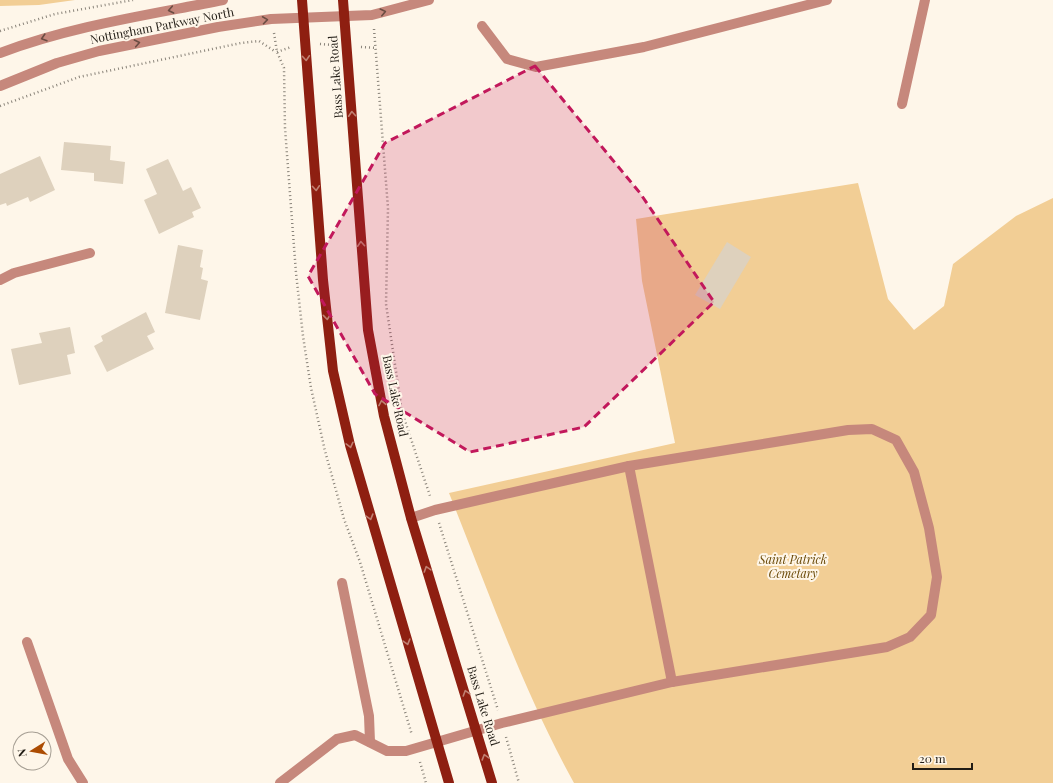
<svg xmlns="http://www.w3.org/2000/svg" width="1053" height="783" font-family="'Playfair Display',serif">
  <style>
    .green { fill: #f2ce95 }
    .building { fill: #ded1bd }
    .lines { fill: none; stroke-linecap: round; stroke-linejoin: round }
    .path { stroke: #8a847a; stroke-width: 2.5; stroke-dasharray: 1 3; stroke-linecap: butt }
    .minor { stroke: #c6887c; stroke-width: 10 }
    .major { stroke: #8e1f11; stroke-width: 10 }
    .oneway { stroke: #6b4d43 }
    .oneway2 { stroke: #c08072 }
    .marked { fill: #c2185b; fill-opacity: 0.2; stroke: #c2185b; stroke-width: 3; stroke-dasharray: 8 5; stroke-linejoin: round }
    .labels { text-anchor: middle; stroke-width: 4; stroke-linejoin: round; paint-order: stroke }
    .street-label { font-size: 12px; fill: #211c15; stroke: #fef6e9 }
    .park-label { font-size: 12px; font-style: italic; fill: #6c4b09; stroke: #fef6e9 }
  </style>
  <rect width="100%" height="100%" fill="#fef6e9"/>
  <g class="green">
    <polygon points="0,0 75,0 39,5 0,6"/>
    <path d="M858 183 888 299 914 330 944 306 953 264 1016 216 1053 198V783H574C523 691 488 590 449 493L675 443 642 281 636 219Z"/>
  </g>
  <g class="building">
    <polygon points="64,142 111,146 110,160 125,162 123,184 94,181 94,173 61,170"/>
    <polygon points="40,156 55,190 30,202 28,197 7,206 6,203 0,205 0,174"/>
    <polygon points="168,159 183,191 191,187 201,208 192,212 194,217 159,234 144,200 157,194 146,169"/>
    <polygon points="727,242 751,257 720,309 695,295"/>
    <polygon points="178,245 203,250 200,267 203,268 201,279 208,281 200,320 165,313"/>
    <polygon points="146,312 155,332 147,336 154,349 107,372 94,346 103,341 101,336"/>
    <polygon points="70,327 75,353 67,355 71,374 19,385 11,349 42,343 39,333"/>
  </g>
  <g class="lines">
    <g class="path">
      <polyline points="374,29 388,208 386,304 402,412 430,496"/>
      <polyline points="0,31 55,14 133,0"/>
      <polyline points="274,33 277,52 284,68 285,128 296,273 303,336 311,388 325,451 344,519 360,562 412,735"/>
      <polyline points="320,44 333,45"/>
      <polyline points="361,47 376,48"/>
      <polyline points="277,52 291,47"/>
      <polyline points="0,106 79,77 241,43 259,41 276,52"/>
      <polyline points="439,523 498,710"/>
      <polyline points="506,737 519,783"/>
      <polyline points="420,762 426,783"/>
    </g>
    <g class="minor">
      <polyline points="482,26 507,59 536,67 644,47 827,0"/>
      <path d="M0 53C71 26 148 15 223 0"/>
      <polyline points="0,86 57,63 99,51 218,27 271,19 372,15 429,0"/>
      <polyline points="902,104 925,0"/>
      <polyline points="0,280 14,273 90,253"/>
      <polyline points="629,466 672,682"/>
      <polyline points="342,583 369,716 370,742"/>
      <polyline points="27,642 68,759 83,783"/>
      <polyline points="280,783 337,739 355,735 387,751 406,751 502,723 672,682 887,647 910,637 931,615 937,577 929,528 914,472 896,440 872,429 848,430 629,466 435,510 411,518"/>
    </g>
    <g class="major">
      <polyline points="302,0 323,280 333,371 350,445 449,783"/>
      <polyline points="343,0 368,330 384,416 411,518 492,783"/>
    </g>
  </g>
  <defs><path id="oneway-chevron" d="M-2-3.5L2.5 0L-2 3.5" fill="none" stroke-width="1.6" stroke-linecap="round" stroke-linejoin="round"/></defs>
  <g class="oneway">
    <use href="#oneway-chevron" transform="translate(171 10) rotate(169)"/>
    <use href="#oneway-chevron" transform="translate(383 12) rotate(-13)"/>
    <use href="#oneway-chevron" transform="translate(265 20) rotate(-8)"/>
    <use href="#oneway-chevron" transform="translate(44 38) rotate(163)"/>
    <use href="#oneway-chevron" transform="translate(137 43) rotate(-11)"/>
  </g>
  <g class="oneway2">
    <use href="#oneway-chevron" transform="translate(306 58) rotate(86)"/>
    <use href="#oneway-chevron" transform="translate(352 114) rotate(-94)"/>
    <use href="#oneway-chevron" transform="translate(316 188) rotate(86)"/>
    <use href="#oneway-chevron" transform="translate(361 244) rotate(-94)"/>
    <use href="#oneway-chevron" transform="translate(327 317) rotate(84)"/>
    <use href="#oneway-chevron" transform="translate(382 403) rotate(-100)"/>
    <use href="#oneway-chevron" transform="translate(350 445) rotate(76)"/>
    <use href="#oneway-chevron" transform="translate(370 517) rotate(74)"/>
    <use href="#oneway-chevron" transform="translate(427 569) rotate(-108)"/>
    <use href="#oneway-chevron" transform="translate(407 642) rotate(74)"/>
    <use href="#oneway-chevron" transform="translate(466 693) rotate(-107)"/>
    <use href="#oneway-chevron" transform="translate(485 757) rotate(-106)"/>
  </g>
  <path class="marked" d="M535 66 640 193 714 302 584 427 470 452 375 394 308 276 385 143Z"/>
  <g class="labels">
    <g class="street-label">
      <text transform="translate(162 26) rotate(-11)" y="4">Nottingham Parkway North</text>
      <text transform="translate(336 77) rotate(-94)" y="4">Bass Lake Road</text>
      <text transform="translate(395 396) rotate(78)" y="4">Bass Lake Road</text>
      <text transform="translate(483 706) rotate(73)" y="4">Bass Lake Road</text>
    </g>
    <g class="park-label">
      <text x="793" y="564">Saint Patrick<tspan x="793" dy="14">Cemetary</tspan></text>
    </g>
  </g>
  <g transform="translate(32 751) rotate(259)"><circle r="19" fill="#fef6e9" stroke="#a69f94"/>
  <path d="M0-3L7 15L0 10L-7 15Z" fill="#ac4c02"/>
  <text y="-6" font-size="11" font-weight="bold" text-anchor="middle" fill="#211c15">N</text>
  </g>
  <path d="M913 763v6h59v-6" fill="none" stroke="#211c15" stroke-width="2"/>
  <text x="919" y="763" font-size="12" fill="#211c15" stroke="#fef6e9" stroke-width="3" paint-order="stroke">20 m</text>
</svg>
